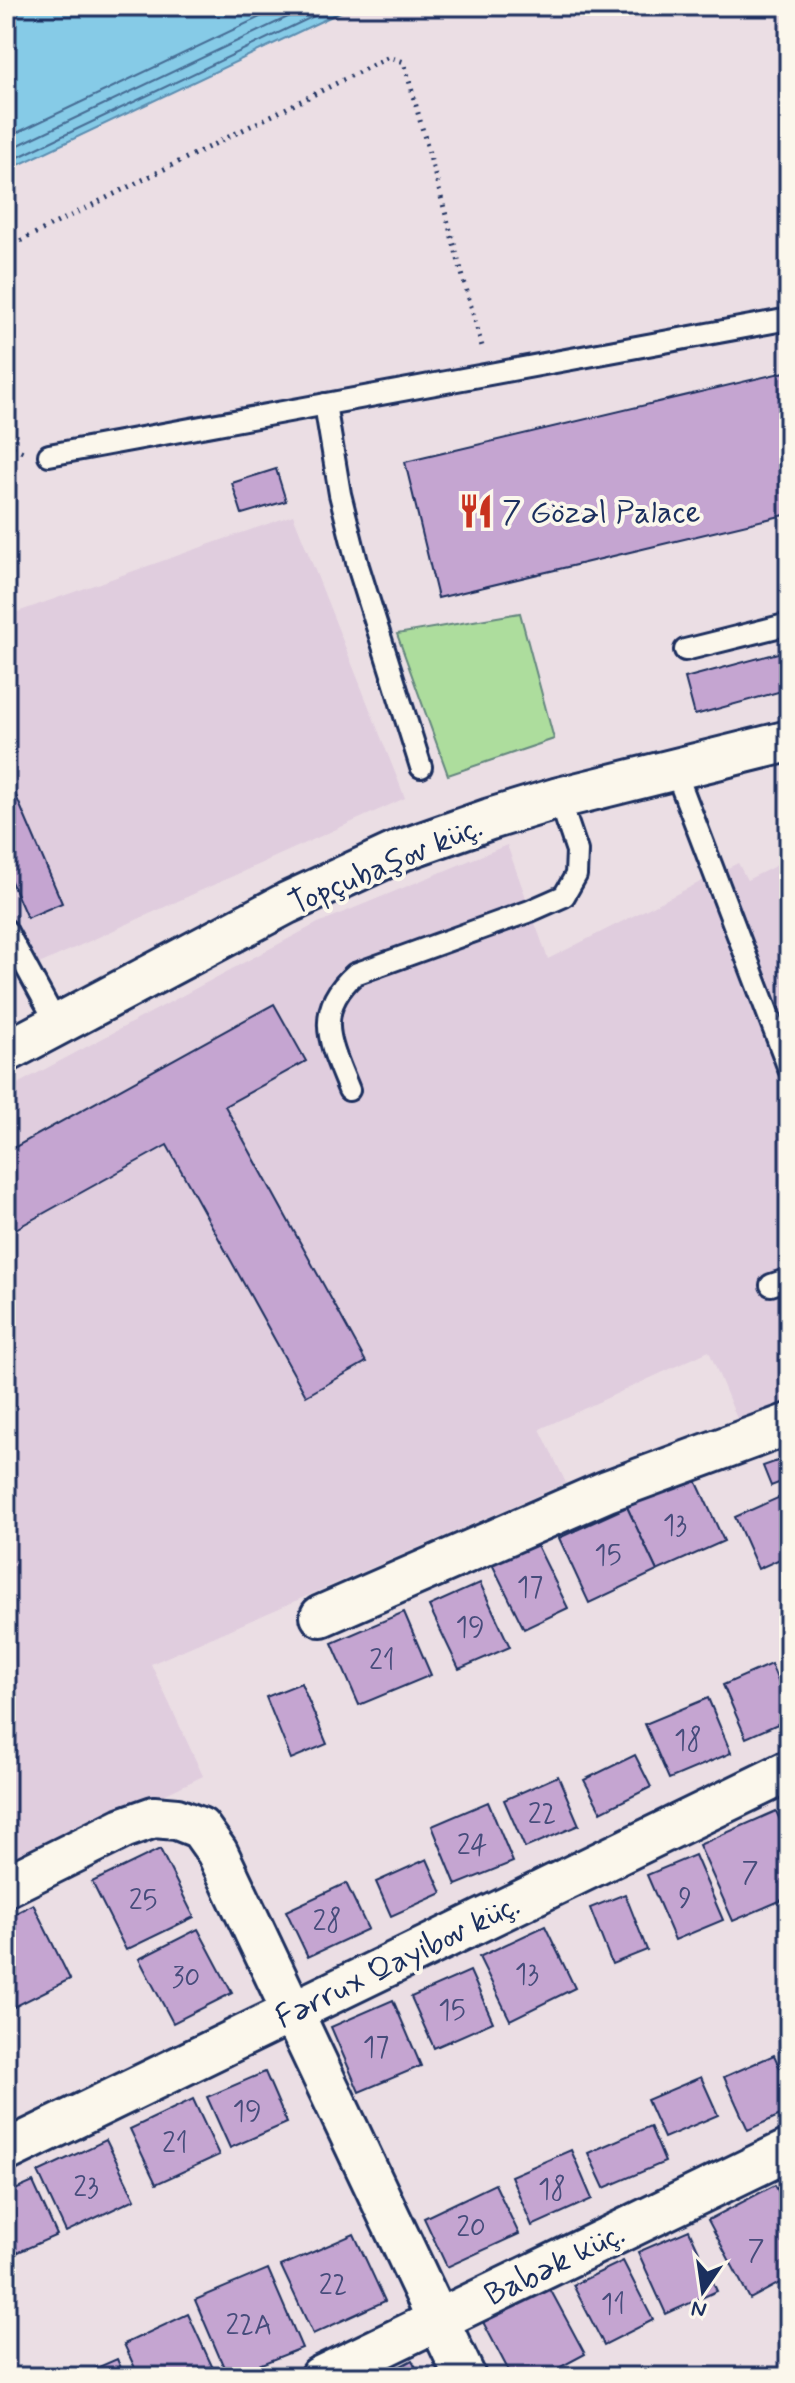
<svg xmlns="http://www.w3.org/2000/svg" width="795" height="2383" font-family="Mynerve,sans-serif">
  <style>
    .built { fill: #e0cdde }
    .green { fill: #addd9d; stroke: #64867e; stroke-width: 2 }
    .water { fill: #86cbe7; stroke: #5b8db0; stroke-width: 2 }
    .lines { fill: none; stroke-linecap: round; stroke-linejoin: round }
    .shore { stroke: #466d95; stroke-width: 2 }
    .building { fill: #c5a5d1; stroke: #1b2f5e; stroke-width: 2 }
    .lane-casing { stroke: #1b2f5e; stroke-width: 26 }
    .street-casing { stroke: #1b2f5e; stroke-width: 46 }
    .path { stroke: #1b2f5e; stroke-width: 5; stroke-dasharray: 2 6; stroke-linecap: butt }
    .lane { stroke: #fbf7ec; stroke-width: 20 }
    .street { stroke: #fbf7ec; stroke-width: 40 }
    .labels { text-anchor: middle; stroke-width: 8; stroke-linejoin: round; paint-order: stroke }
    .number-label { font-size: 28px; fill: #464c7b }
    .poi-label { font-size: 32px; fill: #1b2f5e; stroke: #fbf7ec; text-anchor: start }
    .street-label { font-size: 32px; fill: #1b2f5e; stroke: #fbf7ec }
  </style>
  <rect width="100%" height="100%" fill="#ebdee4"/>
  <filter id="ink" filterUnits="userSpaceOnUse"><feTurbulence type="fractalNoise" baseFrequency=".0125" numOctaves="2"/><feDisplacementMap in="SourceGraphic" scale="16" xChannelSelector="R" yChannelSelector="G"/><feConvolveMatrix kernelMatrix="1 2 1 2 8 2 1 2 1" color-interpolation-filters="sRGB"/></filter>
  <g filter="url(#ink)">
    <g class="built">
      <polygon points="293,515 405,798 6,979 6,616"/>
      <polygon points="507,845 548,959 738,863 747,880 789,859 789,1408 740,1426 709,1351 540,1429 566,1483 151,1664 203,1776 6,1871 6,1090 318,923"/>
    </g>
    <polygon class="green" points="520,613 554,739 448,775 397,634"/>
    <polygon class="water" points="6,6 353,6 6,171"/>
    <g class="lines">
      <g class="shore">
        <polyline points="6,138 283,6"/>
        <polyline points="6,151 311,6"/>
        <polyline points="6,163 335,6"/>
      </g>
    </g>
    <g class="building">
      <polygon points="789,371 789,514 438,598 405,462"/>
      <polygon points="276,469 286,501 242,514 232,483"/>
      <polygon points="789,650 789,689 695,715 685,678"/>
      <polygon points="13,789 62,903 27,918 6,870 6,792"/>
      <polygon points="789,864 789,889 779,869"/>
      <polygon points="274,1004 306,1061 225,1106 366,1362 306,1396 167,1145 10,1232 6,1226 6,1152"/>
      <polygon points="789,1457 789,1479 771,1486 763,1466"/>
      <polygon points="694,1476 724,1541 657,1571 627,1507"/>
      <polygon points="789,1493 789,1555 758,1569 735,1517"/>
      <polygon points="627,1507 657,1571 589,1603 559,1538"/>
      <polygon points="536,1543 568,1608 524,1629 492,1564"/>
      <polygon points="480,1583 510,1647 459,1669 429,1606"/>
      <polygon points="404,1612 431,1675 359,1705 332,1643"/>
      <polygon points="771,1664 789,1707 789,1719 746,1738 723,1685"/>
      <polygon points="301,1683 327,1744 291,1759 266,1697"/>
      <polygon points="708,1698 731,1753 669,1779 645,1724"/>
      <polygon points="635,1755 651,1787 601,1812 584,1780"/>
      <polygon points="558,1776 579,1825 525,1848 504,1800"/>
      <polygon points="488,1802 513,1862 456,1885 432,1826"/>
      <polygon points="776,1811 789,1840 789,1897 733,1921 699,1845"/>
      <polygon points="160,1849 194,1917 126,1950 92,1882"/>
      <polygon points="695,1855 723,1920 675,1940 647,1875"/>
      <polygon points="427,1859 442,1893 391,1916 376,1882"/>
      <polygon points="346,1883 368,1929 308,1957 286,1911"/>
      <polygon points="625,1894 647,1950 612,1964 590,1908"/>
      <polygon points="33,1904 70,1979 6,2011 6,1918"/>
      <polygon points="545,1926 575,1988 510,2020 479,1957"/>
      <polygon points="198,1929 232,1993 173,2023 139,1959"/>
      <polygon points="470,1971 493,2022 434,2048 411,1997"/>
      <polygon points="393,2000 421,2066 359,2092 331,2027"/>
      <polygon points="774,2055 789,2088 789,2111 748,2130 724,2077"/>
      <polygon points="265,2072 287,2123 230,2148 207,2097"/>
      <polygon points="701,2077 718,2115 664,2138 647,2100"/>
      <polygon points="193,2099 219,2155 156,2184 130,2129"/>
      <polygon points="650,2126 665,2162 604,2188 588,2153"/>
      <polygon points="106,2140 135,2199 66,2232 38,2172"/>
      <polygon points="571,2150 592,2199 532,2226 511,2176"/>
      <polygon points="33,2182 57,2235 14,2254 6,2237 6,2194"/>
      <polygon points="495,2184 519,2234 447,2267 424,2218"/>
      <polygon points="775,2185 789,2211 789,2278 750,2299 708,2220"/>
      <polygon points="689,2230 717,2291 666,2314 638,2252"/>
      <polygon points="354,2234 385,2301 313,2334 281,2266"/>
      <polygon points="623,2261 653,2320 604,2345 573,2285"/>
      <polygon points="268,2269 302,2348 228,2377 195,2300"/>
      <polygon points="549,2287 585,2354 542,2377 512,2377 483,2322"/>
      <polygon points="188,2314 217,2377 139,2377 124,2344"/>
      <polygon points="117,2359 125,2377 76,2377"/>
      <polygon points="412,2360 421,2377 380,2377"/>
    </g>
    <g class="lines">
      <g class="lane-casing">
        <g id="lane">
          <polyline points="325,404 340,494 358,566 421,767"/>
          <polyline points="49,455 789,319"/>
          <polyline points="685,650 789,624"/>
          <polyline points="675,770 789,1069"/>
          <polyline points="6,930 57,1024"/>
          <path d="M349 1090C331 1045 312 1012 355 974L530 911 564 896 576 875 577 851 559 798"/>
          <polyline points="771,1285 789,1279"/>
        </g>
      </g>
      <g class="street-casing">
        <g id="street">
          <polyline points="6,1052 287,903 402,850 490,819 559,798 789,741"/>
          <polyline points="321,1616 607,1491 789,1424"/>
          <polyline points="6,1886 123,1828 154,1817 177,1819 200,1828 217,1852 465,2377"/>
          <polyline points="6,2151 789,1771"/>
          <polyline points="320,2377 789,2150"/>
        </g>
      </g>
      <g class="path">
        <polyline points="6,248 389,57 404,62 483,350"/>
        <polyline points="6,444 23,452"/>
      </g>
      <use href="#lane" class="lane"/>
      <use href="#street" class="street"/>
    </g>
  </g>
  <defs>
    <g id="restaurant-bare" transform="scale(2.76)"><path d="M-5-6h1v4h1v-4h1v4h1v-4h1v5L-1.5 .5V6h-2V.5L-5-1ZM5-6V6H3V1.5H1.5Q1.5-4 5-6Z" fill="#c8321e" stroke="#fbf7ec" stroke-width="2.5" paint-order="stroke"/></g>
  </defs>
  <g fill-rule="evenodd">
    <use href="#restaurant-bare" x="476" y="511"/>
  </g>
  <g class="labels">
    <g class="number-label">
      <text x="675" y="1534">13</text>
      <text x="608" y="1564">15</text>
      <text x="530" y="1596">17</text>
      <text x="470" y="1636">19</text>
      <text x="382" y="1669">21</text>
      <text x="688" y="1749">18</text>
      <text x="542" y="1823">22</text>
      <text x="472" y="1854">24</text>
      <text x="750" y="1881">7</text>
      <text x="685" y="1907">9</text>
      <text x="143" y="1909">25</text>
      <text x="327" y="1930">28</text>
      <text x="527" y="1983">13</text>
      <text x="186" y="1986">30</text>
      <text x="452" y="2019">15</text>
      <text x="376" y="2056">17</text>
      <text x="247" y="2120">19</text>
      <text x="175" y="2152">21</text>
      <text x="86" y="2196">23</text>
      <text x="552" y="2198">18</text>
      <text x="471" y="2236">20</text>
      <text x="756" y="2259">7</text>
      <text x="333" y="2294">22</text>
      <text x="613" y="2313">11</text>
      <text x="249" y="2334">22A</text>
    </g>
    <g class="poi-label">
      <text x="502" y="522">7 Gözəl Palace</text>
    </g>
    <g class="street-label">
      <text transform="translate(385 864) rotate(-23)" y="11">Topçubaşov küç.</text>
      <text transform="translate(397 1960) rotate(-26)" y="11">Fərrux Qayibov küç.</text>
      <text transform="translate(554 2263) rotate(-26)" y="11">Babək küç.</text>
    </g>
  </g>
  <rect width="795" height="2383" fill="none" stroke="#fbf7ec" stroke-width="32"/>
  <rect x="16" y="16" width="763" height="2351" fill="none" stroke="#1b2f5e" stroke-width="3" filter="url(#ink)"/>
  <g transform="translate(703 2291) rotate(193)" stroke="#fbf7ec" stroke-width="6" paint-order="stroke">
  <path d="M0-6L14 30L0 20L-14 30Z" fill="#1b2f5e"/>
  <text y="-12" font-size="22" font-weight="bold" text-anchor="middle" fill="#1b2f5e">N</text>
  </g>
</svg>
